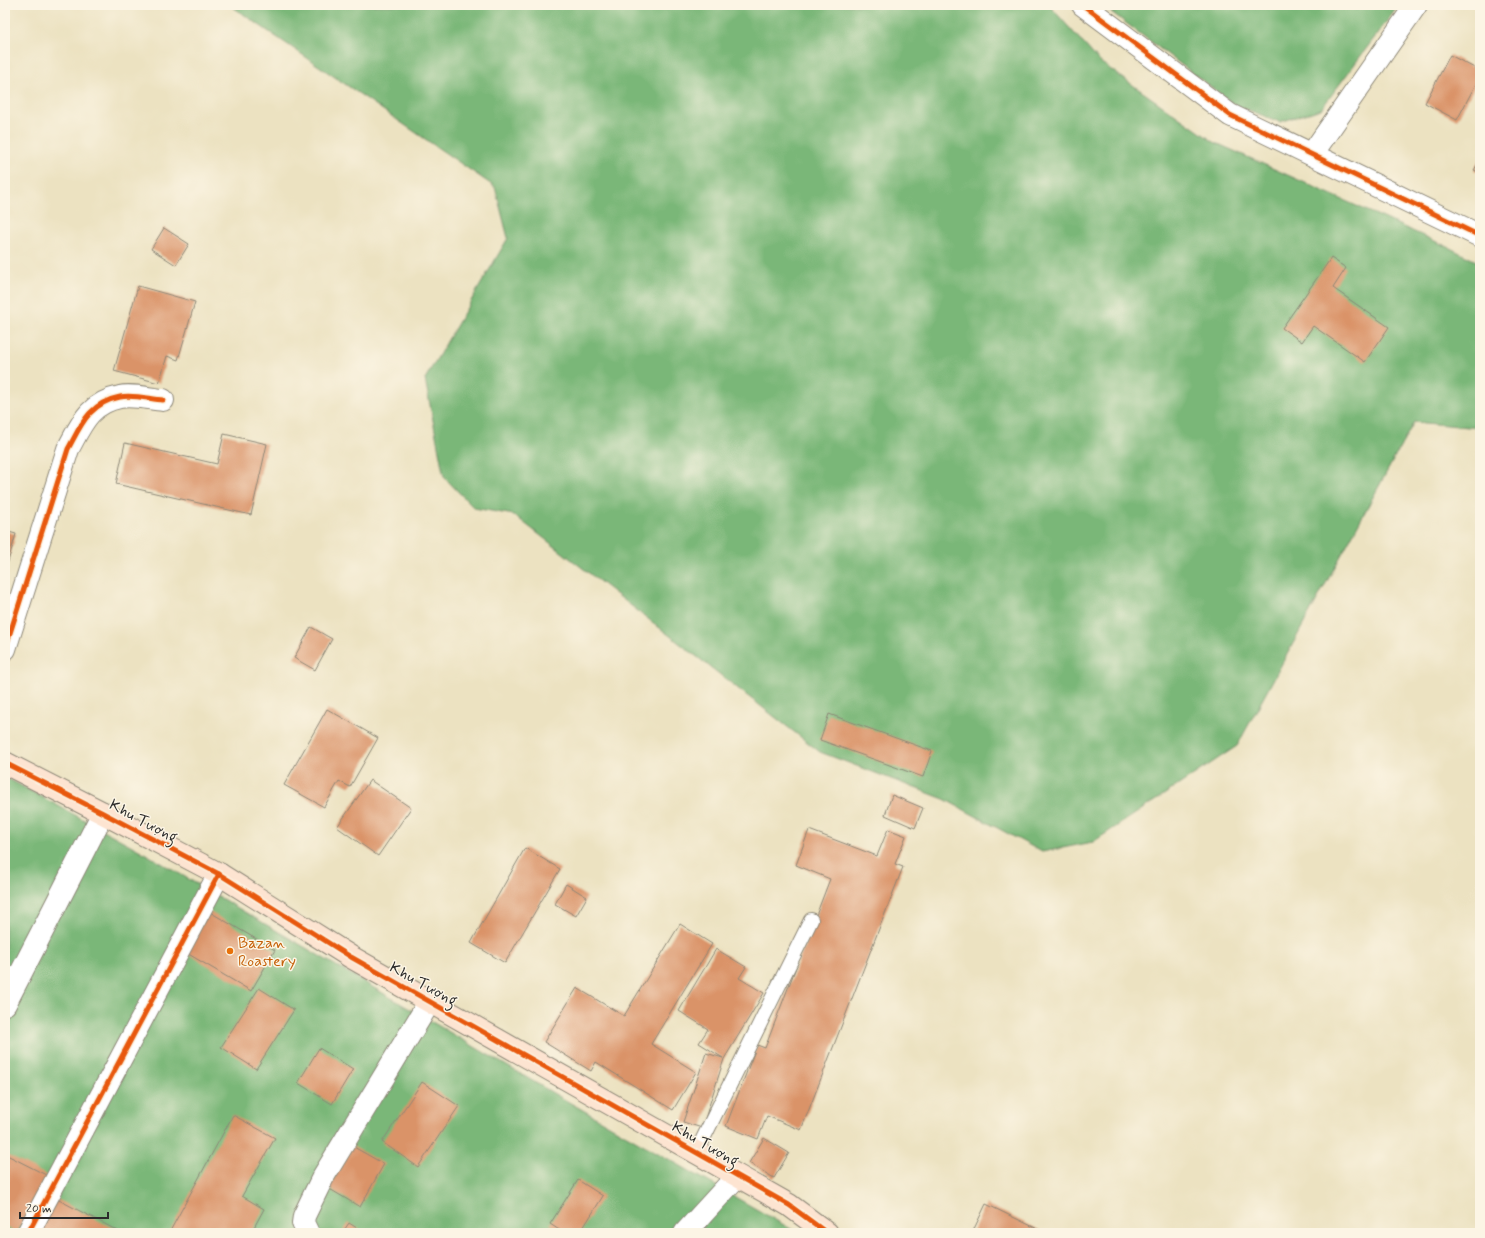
<svg xmlns="http://www.w3.org/2000/svg" width="1485" height="1238" font-family="Mynerve,sans-serif">
  <style>
    .forest { fill: #7ab778; stroke: #527152 }
    .building { fill: #da9367 }
    .lines { fill: none; stroke-linecap: round; stroke-linejoin: round }
    .lane-casing { stroke: #8c8676; stroke-width: 16 }
    .street-casing { stroke: #8c8676; stroke-width: 24 }
    .secondary-casing { stroke: #8c8676; stroke-width: 24 }
    .lane { stroke: #fff; stroke-width: 14 }
    .street { stroke: #fff; stroke-width: 22 }
    .secondary { stroke: #fde4d1; stroke-width: 22 }
    .cycleway-casing { stroke: #fcf5e5; stroke-width: 8 }
    .cycleway { stroke: #e8590c; stroke-width: 5 }
    .food-dot { fill: #e8710a; stroke: #fcf5e5; stroke-width: 1.5 }
    .labels { text-anchor: middle; stroke-width: 3; stroke-linejoin: round; paint-order: stroke }
    .street-label { font-size: 16px; fill: #2b2b2b; stroke: #fcf5e5 }
    .food-label { font-size: 16px; fill: #c56008; stroke: #fcf5e5; text-anchor: start }
  </style>
  <rect width="100%" height="100%" fill="#fcf5e5"/>
  <filter id="ink" filterUnits="userSpaceOnUse"><feTurbulence type="fractalNoise" baseFrequency=".025" numOctaves="2"/><feDisplacementMap in="SourceGraphic" scale="8" xChannelSelector="R" yChannelSelector="G"/><feConvolveMatrix kernelMatrix="1 2 1 2 8 2 1 2 1" color-interpolation-filters="sRGB"/></filter>
  <filter id="wash" filterUnits="userSpaceOnUse"><feTurbulence type="fractalNoise" baseFrequency=".012" numOctaves="4" result="noise"/><feDisplacementMap in="SourceGraphic" scale="16" xChannelSelector="R" yChannelSelector="G"/><feGaussianBlur stdDeviation="0.9" result="paint"/><feColorMatrix in="noise" values="0 0 0 0 0 0 0 0 0 0 0 0 0 0 0 0 0 1.4 0 .05"/><feComposite in="paint" operator="in"/></filter>
  <g filter="url(#wash)">
    <rect width="100%" height="100%" fill="#ece2c1"/>
    <g class="forest">
      <polygon points="230,5 1049,5 1100,62 1214,142 1448,247 1480,263 1480,428 1414,422 1237,746 1093,842 1042,852 944,799 820,752 514,515 474,508 444,477 425,379 508,238 495,187"/>
      <polygon points="1102,5 1399,5 1321,109 1280,122 1235,105"/>
      <polygon points="5,777 134,847 553,1093 798,1233 5,1233"/>
    </g>
    <g id="blocks">
      <g class="building">
        <polygon points="1450,55 1480,71 1480,76 1457,120 1425,103"/>
        <polygon points="1480,160 1480,173 1474,170"/>
        <polygon points="164,228 189,244 176,265 151,249"/>
        <polygon points="1331,258 1346,268 1333,288 1389,327 1365,362 1313,326 1302,342 1282,328"/>
        <polygon points="138,286 195,302 178,360 167,356 159,383 114,371"/>
        <polygon points="224,434 267,444 251,515 116,484 125,443 217,464"/>
        <polygon points="5,531 16,534 5,572"/>
        <polygon points="311,627 332,639 315,670 294,658"/>
        <polygon points="327,709 378,738 350,787 339,781 324,807 284,785"/>
        <polygon points="829,714 932,751 923,777 820,740"/>
        <polygon points="370,780 411,808 378,856 337,827"/>
        <polygon points="892,795 923,808 915,828 885,815"/>
        <polygon points="888,829 906,836 895,864 903,867 801,1130 767,1116 758,1139 726,1126 757,1045 765,1048 830,879 796,865 809,830 877,856"/>
        <polygon points="525,848 560,869 505,963 471,943"/>
        <polygon points="566,884 587,897 576,916 555,904"/>
        <polygon points="208,911 275,950 251,991 185,952"/>
        <polygon points="680,924 712,944 651,1044 696,1072 673,1110 596,1062 591,1071 544,1042 577,988 624,1016"/>
        <polygon points="716,949 746,967 739,978 764,993 724,1059 702,1128 683,1122 706,1053 723,1058 699,1043 708,1029 679,1011"/>
        <polygon points="259,988 294,1010 256,1069 221,1047"/>
        <polygon points="319,1048 353,1069 332,1104 298,1083"/>
        <polygon points="422,1082 459,1106 418,1167 382,1142"/>
        <polygon points="233,1115 275,1138 242,1196 264,1209 251,1233 169,1233"/>
        <polygon points="764,1138 789,1153 774,1178 749,1163"/>
        <polygon points="352,1146 384,1164 360,1207 328,1188"/>
        <polygon points="5,1154 48,1176 17,1233 5,1227"/>
        <polygon points="578,1180 603,1196 580,1233 564,1233 550,1224"/>
        <polygon points="55,1198 122,1233 41,1233 38,1231"/>
        <polygon points="986,1204 1046,1233 972,1233"/>
        <polygon points="349,1223 365,1233 342,1233"/>
      </g>
    </g>
  </g>
  <g filter="url(#ink)">
    <use href="#blocks" fill-opacity="0" stroke="#8c8676" stroke-width="1"/>
    <g class="lines">
      <g class="lane-casing">
        <polyline id="lane" points="696,1153 811,920"/>
      </g>
      <g class="street-casing">
        <g id="street">
          <polyline points="1083,5 1230,115 1480,236"/>
          <polyline points="1312,154 1416,5"/>
          <path d="M5 649 68 449C81 425 89 403 120 397 132 394 150 399 163 400"/>
          <polyline points="5,1004 103,813"/>
          <polyline points="28,1233 219,874"/>
          <polyline points="308,1233 303,1223 304,1216 323,1177 430,1001"/>
          <polyline points="685,1233 737,1176"/>
        </g>
      </g>
      <g class="secondary-casing">
        <polyline id="secondary" points="5,763 103,813 219,874 351,957 789,1205 827,1233"/>
      </g>
      <use href="#lane" class="lane"/>
      <use href="#street" class="street"/>
      <use href="#secondary" class="secondary"/>
      <g class="cycleway-casing">
        <g id="cycleway">
          <polyline points="1083,5 1230,115 1480,236"/>
          <path d="M5 649 68 449C81 425 89 403 120 397 132 394 150 399 163 400"/>
          <polyline points="5,763 103,813 219,874 351,957 789,1205 827,1233"/>
          <polyline points="28,1233 219,874"/>
        </g>
      </g>
      <use href="#cycleway" class="cycleway"/>
    </g>
  </g>
  <circle class="food-dot" cx="230" cy="951" r="4"/>
  <g class="labels">
    <g class="street-label">
      <text transform="translate(144 820) rotate(28)" y="6">Khu Tượng</text>
      <text transform="translate(424 983) rotate(29)" y="6">Khu Tượng</text>
      <text transform="translate(706 1143) rotate(30)" y="6">Khu Tượng</text>
    </g>
    <g class="food-label">
      <text x="238" y="948">Bazan<tspan x="238" dy="18">Roastery</tspan></text>
    </g>
  </g>
  <rect width="1485" height="1238" fill="none" stroke="#fcf5e5" stroke-width="20"/>
  <path d="M20 1212v6h88v-6" fill="none" stroke="#2b2b2b" stroke-width="2"/>
  <text x="26" y="1212" font-size="12" fill="#2b2b2b" stroke="#fcf5e5" stroke-width="3" paint-order="stroke">20 m</text>
</svg>
